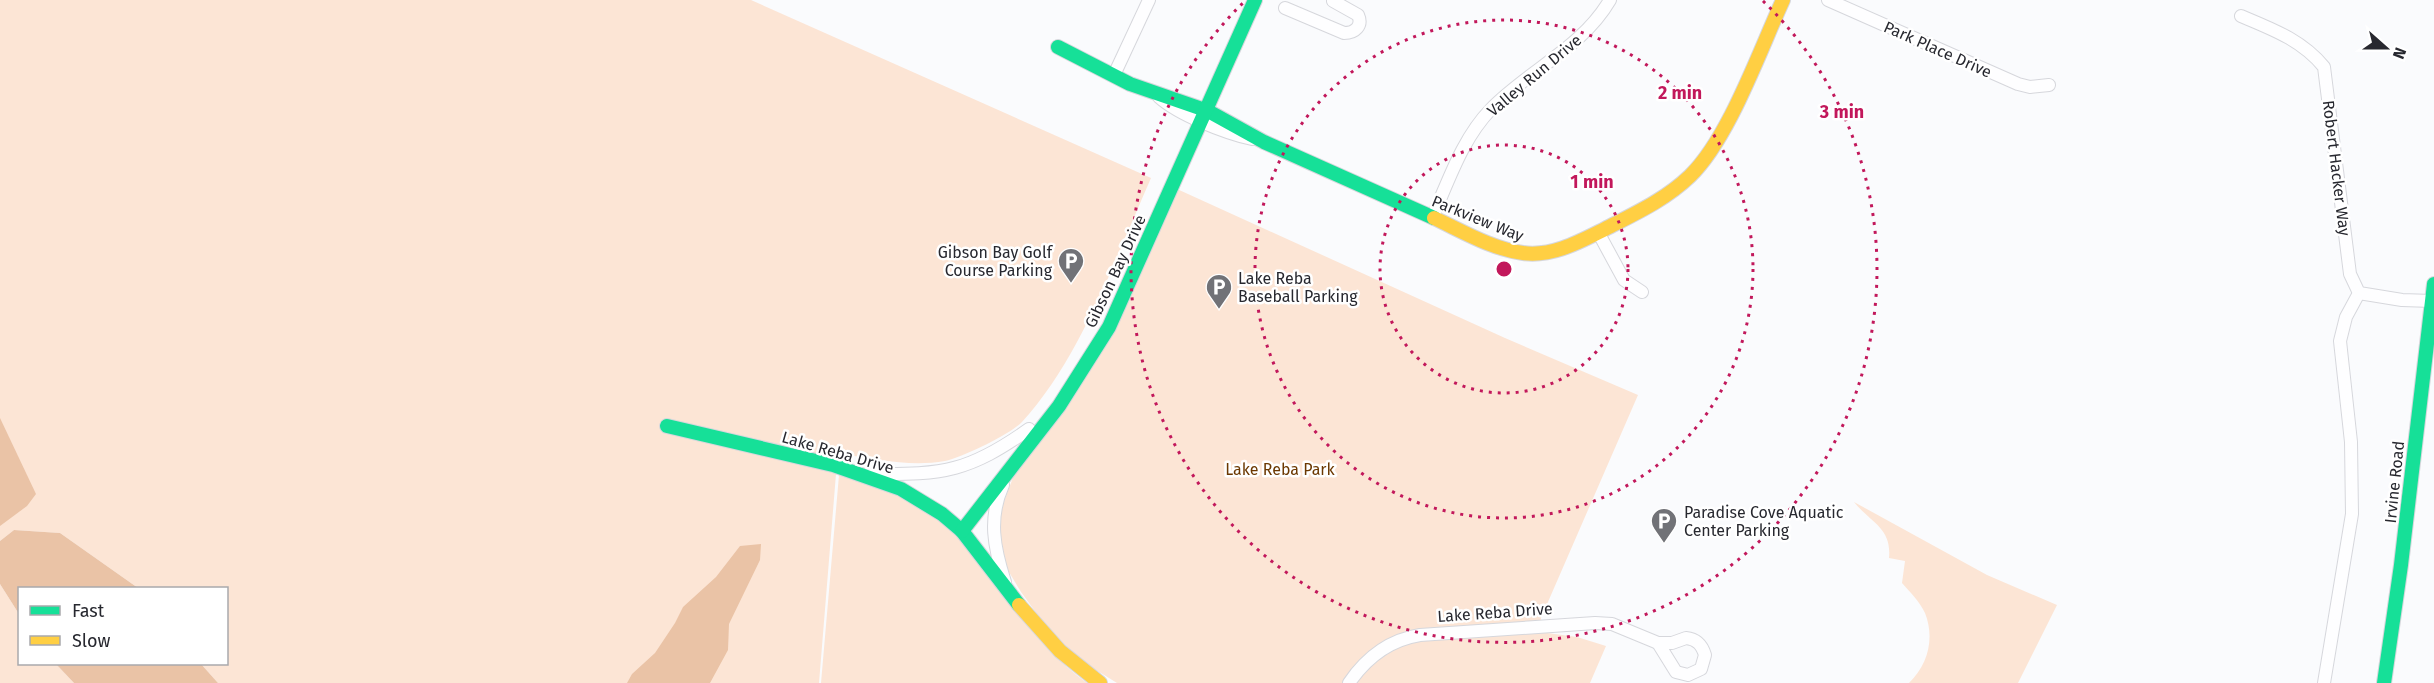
<svg xmlns="http://www.w3.org/2000/svg" width="2434" height="683" font-family="'Fira Sans',sans-serif">
  <style>
    .green { fill: #fce5d5 }
    .water { fill: #eac3a6 }
    .lines { fill: none; stroke-linecap: round; stroke-linejoin: round }
    .street-casing { stroke: #d6d7dc; stroke-width: 14 }
    .fast-casing { stroke: #d6d7dc; stroke-width: 16 }
    .slow-casing { stroke: #d6d7dc; stroke-width: 16 }
    .street { stroke: #fefeff; stroke-width: 12 }
    .fast { stroke: #16e098; stroke-width: 14 }
    .slow { stroke: #ffcf43; stroke-width: 14 }
    .ring { fill: none; stroke: #c2185b; stroke-width: 3; stroke-dasharray: 3 6 }
    .labels { text-anchor: middle; stroke-width: 5; stroke-linejoin: round; paint-order: stroke }
    .street-label { font-size: 16px; fill: #27282f; stroke: #fff }
    .poi-label { font-size: 16px; fill: #27282f; stroke: #fff; text-anchor: start }
    .park-label { font-size: 16px; fill: #6b3801; stroke: #fff }
    .centre { fill: #c2185b; stroke: #fff; stroke-width: 3 }
    .ring-label { font-size: 18px; text-anchor: middle; font-weight: bold; fill: #c2185b; stroke: #fff; stroke-width: 5; stroke-linejoin: round; paint-order: stroke }
  </style>
  <rect width="100%" height="100%" fill="#fafbfd"/>
  <g class="green">
    <path d="M0 0H751L1151 178C1116 257 1081 358 1022 422 1009 435 963 457 945 461 910 467 876 459 841 454L836 474 819 683H218L201 664H226V588H138L60 533 14 530 0 541Z"/>
    <polygon points="1177,189 1505,338 1638,395 1541,618 1540,632 1577,637 1606,646 1590,683 1117,683 1080,660 1051,633 1021,592 1009,572 1003,556 999,527 1001,509 1014,475 1093,366"/>
    <path d="M839 475C864 482 890 489 913 502 987 544 1018 635 1087 683H821Z"/>
    <path d="M1854 502 1987 575 2057 605 2018 683H1909C1928 665 1935 638 1925 613 1920 602 1910 592 1902 583L1905 561 1889 558C1892 528 1871 523 1854 502Z"/>
    <polygon points="0,584 19,614 20,664 56,664 74,683 0,683"/>
  </g>
  <g class="water">
    <polygon points="0,418 36,494 27,506 0,526"/>
    <polygon points="14,530 60,533 138,588 20,588 19,614 0,584 0,541"/>
    <polygon points="761,544 760,560 729,624 728,650 710,683 627,683 632,674 655,653 675,623 683,607 716,577 740,546"/>
    <polygon points="56,664 201,664 218,683 74,683"/>
  </g>
  <g class="lines">
    <g class="street-casing">
      <g id="street">
        <polyline points="1828,0 2018,84 2030,87 2049,85"/>
        <path d="M1285 8 1344 33C1355 33 1363 26 1358 15L1333 1"/>
        <path d="M2241 16C2272 29 2302 40 2324 67L2350 274 2359 293 2402 300 2432 301"/>
        <polyline points="1114,75 1149,0"/>
        <path d="M1159 97C1179 115 1225 133 1252 139"/>
        <path d="M1432 218C1449 180 1462 139 1491 109 1529 70 1582 48 1610 0"/>
        <polyline points="1598,232 1624,280 1642,292"/>
        <path d="M873 474C944 475 970 471 1029 429"/>
        <path d="M1003 485C988 518 994 548 1005 582"/>
        <path d="M1686 638C1697 639 1702 645 1705 655L1701 669 1688 675 1676 672 1658 643H1672Z"/>
        <path d="M1349 683C1366 658 1389 640 1420 635L1595 623 1612 624 1658 643"/>
        <polyline points="2324,683 2352,514 2351,442 2340,341 2346,317 2359,293"/>
      </g>
    </g>
    <g class="fast-casing">
      <g id="fast">
        <polyline points="1058,47 1130,84 1208,111 1264,142 1434,218"/>
        <polyline points="667,426 833,465 901,489 942,514 962,531 1019,605"/>
        <polyline points="962,531 1059,406 1109,327 1255,0"/>
        <polyline points="2384,683 2401,565 2434,284"/>
      </g>
    </g>
    <g class="slow-casing">
      <g id="slow">
        <path d="M1434 218C1462 231 1492 249 1523 253 1552 257 1579 242 1605 229 1634 214 1665 200 1690 176 1729 138 1759 52 1783 0"/>
        <polyline points="1019,605 1060,651 1100,683"/>
      </g>
    </g>
    <use href="#street" class="street"/>
    <use href="#fast" class="fast"/>
    <use href="#slow" class="slow"/>
  </g>
  <g class="ring">
    <circle cx="1504" cy="269" r="124"/>
    <circle cx="1504" cy="269" r="249"/>
    <path d="M1763 1A373 373 0 1 1 1245 1"/>
  </g>
  <defs>
    <g id="parking-pin" transform="scale(1.35)"><path d="M0 17L-7.5 6A9.5 9.5 0 1 1 7.5 6Z" fill="#717277" stroke="#fff"/><path d="M-3.5-5.5H1a3.5 3.5 0 0 1 0 7H-1V5.5H-3.5ZM-1-3.4V-.6H.8a1.4 1.4 0 0 0 0-2.8Z" fill="#fff"/></g>
  </defs>
  <g fill-rule="evenodd">
    <use href="#parking-pin" x="1071" y="261"/>
    <use href="#parking-pin" x="1219" y="287"/>
    <use href="#parking-pin" x="1664" y="521"/>
  </g>
  <g class="labels">
    <g class="street-label">
      <text transform="translate(1938 49) rotate(24)" y="6">Park Place Drive</text>
      <text transform="translate(1534 75) rotate(-40)" y="6">Valley Run Drive</text>
      <text transform="translate(2337 168) rotate(83)" y="6">Robert Hacker Way</text>
      <text transform="translate(1478 218) rotate(22)" y="6">Parkview Way</text>
      <text transform="translate(1115 271) rotate(-65)" y="6">Gibson Bay Drive</text>
      <text transform="translate(838 452) rotate(16)" y="6">Lake Reba Drive</text>
      <text transform="translate(2394 482) rotate(-84)" y="6">Irvine Road</text>
      <text transform="translate(1495 612) rotate(-4)" y="6">Lake Reba Drive</text>
    </g>
    <g class="poi-label">
      <text x="1052" y="258" text-anchor="end">Gibson Bay Golf<tspan x="1052" dy="18">Course Parking</tspan></text>
      <text x="1238" y="284">Lake Reba<tspan x="1238" dy="18">Baseball Parking</tspan></text>
      <text x="1684" y="518">Paradise Cove Aquatic<tspan x="1684" dy="18">Center Parking</tspan></text>
    </g>
    <g class="park-label">
      <text x="1280" y="475">Lake Reba Park</text>
    </g>
  </g>
  <circle cx="1504" cy="269" r="9" class="centre"/>
  <g class="ring-label">
    <text x="1680" y="99">2 min</text>
    <text x="1842" y="118">3 min</text>
    <text x="1592" y="188">1 min</text>
  </g>
  <rect x="18" y="587" width="210" height="78" fill="#ffffff" stroke="#a9a9ac" stroke-width="1.5"/>
  <rect x="30" y="606" width="30" height="9" fill="#16e098" stroke="#a9a9ac" stroke-width="1.5"/>
  <text x="72" y="617" font-size="18" fill="#27282f">Fast</text>
  <rect x="30" y="636" width="30" height="9" fill="#ffcf43" stroke="#a9a9ac" stroke-width="1.5"/>
  <text x="72" y="647" font-size="18" fill="#27282f">Slow</text>
  <g transform="translate(2386 48) rotate(111)" stroke="#ffffff" stroke-width="4.5" paint-order="stroke">
  <path d="M0-4.5L10 22L0 15L-10 22Z" fill="#27282f"/>
  <text y="-9" font-size="16" font-weight="bold" text-anchor="middle" fill="#27282f">N</text>
  </g>
</svg>
